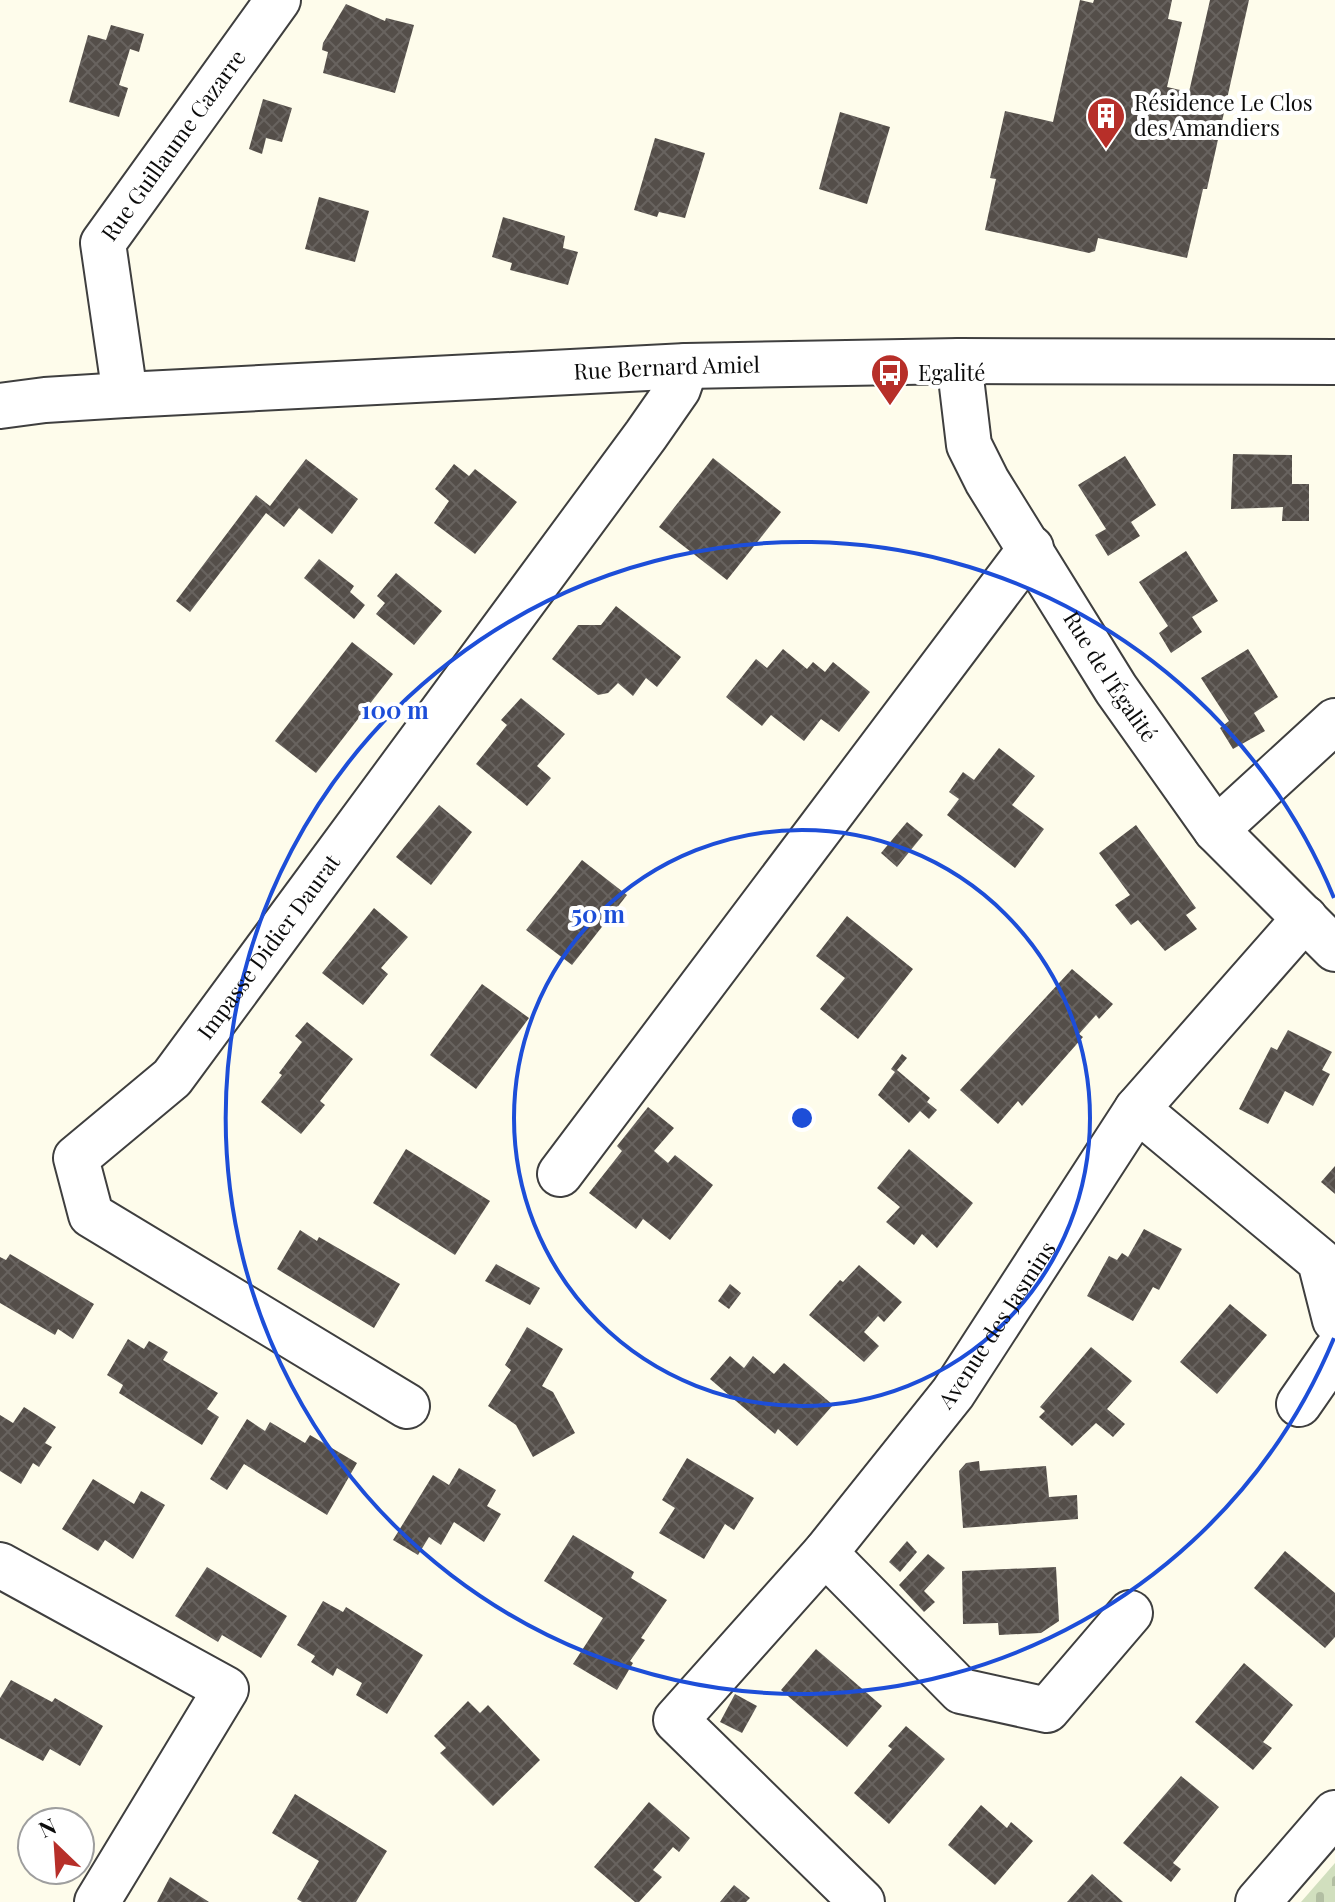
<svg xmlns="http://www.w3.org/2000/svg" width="1335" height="1902" font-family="'Playfair Display',serif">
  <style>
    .cemetery { fill: url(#cemetery-stones) }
    .building { fill: url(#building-cross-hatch) }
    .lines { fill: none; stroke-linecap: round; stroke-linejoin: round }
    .minor-casing { stroke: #3f3f3f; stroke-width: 48 }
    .minor { stroke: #fff; stroke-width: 44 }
    .ring { fill: none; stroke: #1d4ed8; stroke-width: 4 }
    .labels { text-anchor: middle; stroke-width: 8; stroke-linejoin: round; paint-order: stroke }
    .poi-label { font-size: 22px; fill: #0c0c0c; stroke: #fff; text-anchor: start }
    .street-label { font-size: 22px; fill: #0c0c0c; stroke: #fff }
    .centre { fill: #1d4ed8; stroke: #fff; stroke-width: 4 }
    .ring-label { font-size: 24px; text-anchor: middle; font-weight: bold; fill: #1d4ed8; stroke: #fff; stroke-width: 8; stroke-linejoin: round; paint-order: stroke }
  </style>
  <defs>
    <pattern id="cemetery-stones" width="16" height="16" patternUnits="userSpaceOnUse" patternTransform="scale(2)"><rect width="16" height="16" fill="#d1dfbe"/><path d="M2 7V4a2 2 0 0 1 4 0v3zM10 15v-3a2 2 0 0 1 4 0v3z" fill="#b2bea2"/></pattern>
    <pattern id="building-cross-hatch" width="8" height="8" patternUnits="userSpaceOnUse" patternTransform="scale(2)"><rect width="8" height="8" fill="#544e49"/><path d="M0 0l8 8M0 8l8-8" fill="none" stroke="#68635f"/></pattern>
  </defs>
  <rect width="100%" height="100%" fill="#fefceb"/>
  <polygon class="cemetery" points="1335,1863 1335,1902 1301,1902"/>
  <g class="building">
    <polygon points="1080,0 1093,3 1094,0 1172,0 1168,19 1182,22 1167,87 1189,92 1210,0 1249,0 1207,189 1203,189 1187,258 1098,238 1095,251 1089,253 985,230 996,179 990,178 1005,111 1053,122"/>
    <polygon points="346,4 385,21 386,18 414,25 395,93 323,73 328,52 322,50 323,43"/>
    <polygon points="111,25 144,34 139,52 130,49 119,85 128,88 119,117 69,102 88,35 106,40"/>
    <polygon points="263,99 292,108 282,142 266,138 262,154 249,149"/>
    <polygon points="840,112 890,127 867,204 819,189"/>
    <polygon points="655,138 705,153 685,218 659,212 657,217 634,210"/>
    <polygon points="319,197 369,211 355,262 305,249"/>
    <polygon points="503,217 565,236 563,248 578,252 568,285 510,270 512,263 492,257"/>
    <polygon points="1233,454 1292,455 1292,484 1309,484 1309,521 1282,521 1283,507 1231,509"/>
    <polygon points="1125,456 1156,505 1131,522 1140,536 1108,556 1095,535 1106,529 1078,485"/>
    <polygon points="713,458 781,512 727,580 659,527"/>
    <polygon points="306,459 358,499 332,534 299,508 284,527 266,513 190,612 176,601 256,495 270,506"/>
    <polygon points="454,464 469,476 475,469 517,502 475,554 434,523 449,501 435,489"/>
    <polygon points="1186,551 1218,601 1192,617 1202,632 1171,653 1159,633 1168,626 1139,582"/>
    <polygon points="319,559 354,586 350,592 365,605 354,619 304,578"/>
    <polygon points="396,573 442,611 414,645 376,614 385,603 377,596"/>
    <polygon points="616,606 681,657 657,687 646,678 633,696 618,683 608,693 598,695 552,659 578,625 601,625"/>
    <polygon points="352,642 393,674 316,773 275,741"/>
    <polygon points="783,649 807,669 813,662 825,672 833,662 870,692 839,732 821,719 804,741 771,715 762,726 726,697 756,659 767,668"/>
    <polygon points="1248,649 1278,697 1254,713 1265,731 1233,749 1220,728 1229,721 1201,678"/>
    <polygon points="521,698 565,734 537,766 551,778 527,806 476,764 507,725 501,720"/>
    <polygon points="999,748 1035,776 1012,805 1044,829 1015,868 947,815 959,799 949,792 963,772 974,780"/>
    <polygon points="439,805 472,832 431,885 396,857"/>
    <polygon points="907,822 923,835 897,867 881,853"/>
    <polygon points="1136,825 1196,908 1186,915 1197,929 1165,951 1138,920 1131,925 1115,905 1130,895 1099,853"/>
    <polygon points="582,860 627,895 572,965 526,930"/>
    <polygon points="374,908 408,937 381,968 388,974 363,1005 322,973"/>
    <polygon points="847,916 913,969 858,1039 820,1009 845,978 816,956"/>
    <polygon points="1072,969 1113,1004 1099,1019 1096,1015 1079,1034 1083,1037 1022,1106 1018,1101 998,1124 960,1090"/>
    <polygon points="482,984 529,1018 476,1089 430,1055"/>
    <polygon points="307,1022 353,1059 320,1101 325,1105 301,1134 261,1102 282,1075 279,1073 302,1042 295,1036"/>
    <polygon points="1288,1030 1332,1052 1322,1070 1330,1074 1313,1106 1285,1091 1268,1124 1239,1109 1271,1047 1277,1050"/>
    <polygon points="902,1054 907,1058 897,1070 930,1098 927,1102 937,1110 929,1119 920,1111 909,1123 878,1095 895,1072 891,1069"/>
    <polygon points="648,1107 674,1128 654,1151 668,1163 675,1155 713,1185 670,1240 643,1219 636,1229 589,1193 622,1151 617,1146"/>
    <polygon points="406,1149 490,1201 455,1255 373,1203"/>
    <polygon points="909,1149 973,1203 937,1248 922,1234 914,1245 886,1222 900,1207 877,1188"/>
    <polygon points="1335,1166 1335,1194 1321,1182"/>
    <polygon points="1144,1229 1182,1249 1159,1290 1153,1287 1133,1321 1087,1296 1109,1256 1117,1260 1122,1253 1128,1257"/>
    <polygon points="300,1230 317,1241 319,1237 400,1284 374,1328 277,1269"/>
    <polygon points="10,1254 94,1304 73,1339 58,1329 55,1335 0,1303 0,1257 6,1260"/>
    <polygon points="496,1264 540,1288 530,1305 485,1281"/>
    <polygon points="859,1265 902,1302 884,1322 878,1316 864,1332 879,1346 864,1362 809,1315 840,1280 843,1282"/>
    <polygon points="730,1284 741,1293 729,1309 718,1301"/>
    <polygon points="1230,1304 1267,1335 1217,1394 1180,1362"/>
    <polygon points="527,1327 563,1349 542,1386 553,1392 575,1433 533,1457 516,1425 488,1406 511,1370 505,1365"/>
    <polygon points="128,1339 144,1349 149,1341 168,1352 163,1360 218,1393 207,1409 219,1417 202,1445 119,1393 123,1385 107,1375"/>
    <polygon points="1091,1347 1132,1381 1107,1409 1125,1424 1113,1437 1096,1423 1072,1446 1039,1417 1045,1411 1040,1407"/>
    <polygon points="730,1356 744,1368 753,1356 774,1374 784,1363 833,1405 797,1446 778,1429 775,1434 710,1379"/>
    <polygon points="24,1407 56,1427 45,1443 52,1447 39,1467 33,1463 21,1484 0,1471 0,1415 13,1423"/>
    <polygon points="247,1419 265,1431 270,1422 305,1443 310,1435 357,1463 327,1515 244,1464 227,1490 210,1479"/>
    <polygon points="687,1458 754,1498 734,1530 725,1524 704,1559 659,1533 675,1508 662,1500"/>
    <polygon points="979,1461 980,1471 1046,1466 1049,1497 1077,1495 1078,1519 963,1528 959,1471 966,1463"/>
    <polygon points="459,1468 496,1490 487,1506 501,1514 484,1542 454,1522 441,1545 429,1537 418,1555 393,1540 433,1475 449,1485"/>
    <polygon points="93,1479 134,1504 141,1491 165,1505 133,1559 105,1540 98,1551 62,1529"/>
    <polygon points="573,1535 634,1572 631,1578 667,1600 641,1638 645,1640 630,1661 633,1663 617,1690 573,1664 603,1618 544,1581"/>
    <polygon points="907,1541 917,1552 900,1572 889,1562"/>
    <polygon points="1285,1551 1335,1593 1335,1637 1325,1648 1254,1588"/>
    <polygon points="928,1554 945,1568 924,1591 935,1602 924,1612 899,1585"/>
    <polygon points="207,1567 287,1616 261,1658 222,1635 218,1642 175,1616"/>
    <polygon points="1056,1567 1059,1621 1041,1633 999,1635 998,1623 963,1624 962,1571"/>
    <polygon points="323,1601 343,1612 346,1607 423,1655 387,1714 356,1695 362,1683 337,1668 333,1676 311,1662 315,1656 297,1645"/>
    <polygon points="816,1649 882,1706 847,1747 781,1690"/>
    <polygon points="1244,1663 1293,1705 1263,1742 1272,1748 1253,1770 1195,1722"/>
    <polygon points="11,1680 52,1702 55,1698 103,1726 80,1766 50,1749 43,1761 0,1738 0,1698"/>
    <polygon points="735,1694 757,1706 742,1733 720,1722"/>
    <polygon points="468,1701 480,1713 488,1705 540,1760 493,1806 440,1753 446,1748 434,1736"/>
    <polygon points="906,1726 945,1759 889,1824 854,1793 892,1749 888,1746"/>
    <polygon points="1181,1776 1219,1807 1173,1863 1181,1869 1171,1882 1123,1843"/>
    <polygon points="295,1794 387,1851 356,1902 302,1902 297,1899 319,1861 272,1833"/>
    <polygon points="649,1802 690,1838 679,1852 673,1847 653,1870 662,1877 639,1902 635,1902 594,1867"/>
    <polygon points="981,1805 1007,1828 1011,1822 1033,1841 995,1885 948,1845"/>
    <polygon points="1092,1874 1123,1902 1067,1902"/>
    <polygon points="170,1877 209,1902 157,1902"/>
    <polygon points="734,1885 750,1898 746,1902 720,1902"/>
  </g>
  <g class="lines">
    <g class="minor-casing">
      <g id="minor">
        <path id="s1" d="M959 361 969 445 987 481 1116 689 1216 830 1335 949"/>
        <path id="s2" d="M125 395 103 243 278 0"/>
        <path id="s3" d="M0 406 45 400 125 395 686 366 959 361 1335 362"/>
        <polyline points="1216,830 1335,721"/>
        <polyline points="1137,1109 1320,1261 1335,1320"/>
        <polyline points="560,1174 1031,548"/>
        <polyline points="1299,1404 1335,1352"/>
        <path id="s4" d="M407 1406 91 1215 76 1158 172 1078 646 435 678 389 686 366"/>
        <polyline points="825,1553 961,1691 1047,1710 1130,1613"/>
        <polyline points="0,1565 226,1689 97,1902"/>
        <path id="s5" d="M862 1902 676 1720 825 1553 953 1393 1137 1109 1305 918"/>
        <polyline points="1258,1902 1335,1813"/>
      </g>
    </g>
    <use href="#minor" class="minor"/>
  </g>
  <g class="ring">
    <circle cx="802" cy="1118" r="288"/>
    <path d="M1334 1338A576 576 0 1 1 1334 898"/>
  </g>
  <defs>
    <g id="building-pin" transform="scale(2)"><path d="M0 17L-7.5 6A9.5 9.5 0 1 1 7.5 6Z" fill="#b72f29" stroke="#fff"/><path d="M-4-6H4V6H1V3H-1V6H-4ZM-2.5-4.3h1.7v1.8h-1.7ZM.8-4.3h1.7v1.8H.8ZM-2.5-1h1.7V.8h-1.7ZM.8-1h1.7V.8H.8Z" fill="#fff"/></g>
    <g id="bus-pin" transform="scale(2)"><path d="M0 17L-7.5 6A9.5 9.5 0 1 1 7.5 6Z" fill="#b72f29" stroke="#fff"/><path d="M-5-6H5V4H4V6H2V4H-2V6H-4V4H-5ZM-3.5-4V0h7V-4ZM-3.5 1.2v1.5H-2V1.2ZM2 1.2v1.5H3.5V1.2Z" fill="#fff"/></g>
  </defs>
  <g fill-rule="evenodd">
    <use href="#building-pin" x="1106" y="116"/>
    <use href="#bus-pin" x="890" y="373"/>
  </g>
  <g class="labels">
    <g class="poi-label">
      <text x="1134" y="111">Résidence Le Clos<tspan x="1134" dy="25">des Amandiers</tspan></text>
      <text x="918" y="381">Egalité</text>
    </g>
    <g class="street-label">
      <text dy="8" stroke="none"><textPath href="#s2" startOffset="274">Rue Guillaume Cazarre</textPath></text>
      <text dy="8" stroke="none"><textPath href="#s3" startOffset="668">Rue Bernard Amiel</textPath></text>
      <text dy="8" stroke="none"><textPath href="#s1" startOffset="356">Rue de l'Égalité</textPath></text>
      <text dy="8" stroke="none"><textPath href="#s4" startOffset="716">Impasse Didier Daurat</textPath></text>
      <text dy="8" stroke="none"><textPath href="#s5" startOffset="770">Avenue des Jasmins</textPath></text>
    </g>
  </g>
  <circle cx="802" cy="1118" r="12" class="centre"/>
  <g class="ring-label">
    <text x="395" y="719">100 m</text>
    <text x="598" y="923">50 m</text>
  </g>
  <g transform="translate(56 1846) rotate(335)"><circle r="38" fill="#ffffff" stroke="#9e9e9e" stroke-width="2"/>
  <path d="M0-6L14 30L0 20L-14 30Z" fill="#b72f29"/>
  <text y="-12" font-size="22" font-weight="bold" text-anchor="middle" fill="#0c0c0c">N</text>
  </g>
</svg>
